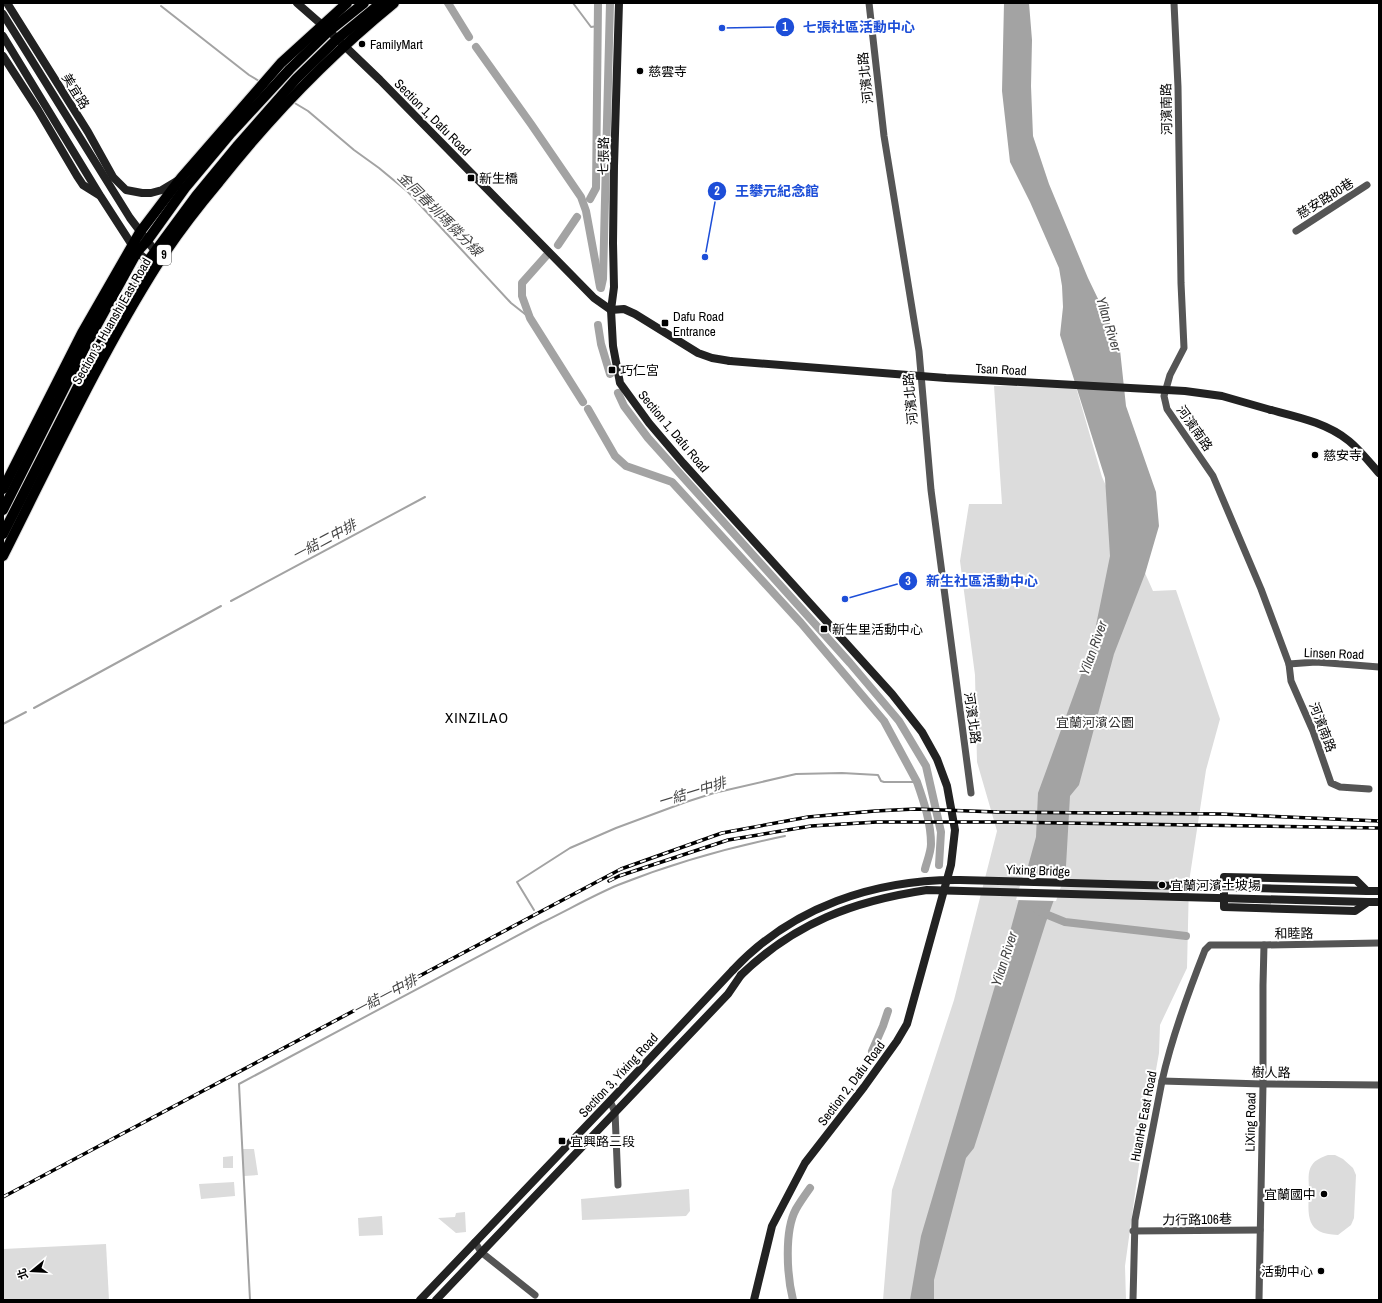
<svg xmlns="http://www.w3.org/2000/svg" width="1382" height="1303" font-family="'Archivo Narrow','Noto Sans TC',sans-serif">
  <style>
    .green { fill: #dcdcdc }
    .water { fill: #a3a3a3 }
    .pier { fill: #fff }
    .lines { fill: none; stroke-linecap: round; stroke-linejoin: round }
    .stream { stroke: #a3a3a3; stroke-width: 2 }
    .canal { stroke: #a3a3a3; stroke-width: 8 }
    .primary-casing { stroke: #dbdbdb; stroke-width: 12 }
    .street { stroke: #555; stroke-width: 7 }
    .secondary { stroke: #222; stroke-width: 8 }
    .primary { stroke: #000; stroke-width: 10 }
    .rail-casing { stroke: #000; stroke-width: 3.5 }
    .rail { stroke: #fff; stroke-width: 2; stroke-dasharray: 6; stroke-linecap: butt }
    .secondary-bridge { stroke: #222; stroke-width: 8 }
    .poi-dot { fill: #000; stroke: #fff; stroke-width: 1.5 }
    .labels { text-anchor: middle; stroke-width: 4; stroke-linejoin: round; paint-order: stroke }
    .shield { fill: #fff; stroke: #4c4c4c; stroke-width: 1 }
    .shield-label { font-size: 12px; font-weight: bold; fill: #000 }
    .poi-label { font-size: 13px; fill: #000; stroke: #fff; text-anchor: start }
    .street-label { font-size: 13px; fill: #000; stroke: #fff }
    .park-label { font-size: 13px; fill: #333; stroke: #fff }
    .water-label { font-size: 14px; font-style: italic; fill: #444; stroke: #fff }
    .quarter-label { font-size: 15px; letter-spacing: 1px; fill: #000; stroke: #fff }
    .leader { fill: none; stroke: #1d4ed8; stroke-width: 1.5 }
    .callout-dot { fill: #1d4ed8; stroke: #fff; stroke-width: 1.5 }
    .mark-label { font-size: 12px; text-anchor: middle; font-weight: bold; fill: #fff }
    .callout-label { font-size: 14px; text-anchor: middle; font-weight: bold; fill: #1d4ed8; stroke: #fff; stroke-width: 4; stroke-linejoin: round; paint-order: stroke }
  </style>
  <rect width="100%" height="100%" fill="#fff"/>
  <g class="green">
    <polygon points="994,386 1076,387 1102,477 1153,591 1176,590 1220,719 1206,770 1189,882 1187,968 1160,1025 1159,1053 1139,1165 1125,1266 1126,1300 883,1300 892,1190 954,1000 997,831 977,762 975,675 960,561 969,504 1002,504"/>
    <polygon points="242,1149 254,1149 258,1175 244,1176"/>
    <path d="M1328 1155H1335L1343 1159 1353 1168 1356 1175 1354 1218 1351 1225 1338 1235C1305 1234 1308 1216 1309 1189 1309 1182 1307 1172 1312 1165 1315 1160 1322 1157 1328 1155Z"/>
    <polygon points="233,1156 233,1168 223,1168 223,1157"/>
    <polygon points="234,1182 235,1196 201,1199 199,1184"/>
    <polygon points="689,1189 690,1211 686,1216 582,1220 581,1199"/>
    <polygon points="465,1212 466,1232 456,1233 438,1218 455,1217 456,1213"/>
    <polygon points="382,1216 383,1235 359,1236 358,1218"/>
    <polygon points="106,1244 109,1300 3,1300 3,1249"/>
  </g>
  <polygon class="water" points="1004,3 1029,3 1032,40 1031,86 1033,136 1049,184 1088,278 1113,330 1120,350 1126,406 1156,492 1159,526 1145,574 1114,654 1079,785 1070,796 1066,866 1046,922 974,1148 966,1158 934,1280 934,1300 910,1300 921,1236 997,979 1036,837 1038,793 1092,645 1110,556 1105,478 1060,335 1063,307 1062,286 1059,268 1030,202 1010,162 1002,91"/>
  <polygon class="pier" points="1023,875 1065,875 1056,901 1016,900"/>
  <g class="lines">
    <g class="stream">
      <polyline points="573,3 591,27 598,26"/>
      <polyline points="161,6 249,75 259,81"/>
      <polyline points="293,102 308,111 354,150 379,168 408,192 511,303 530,318"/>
      <polyline points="231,601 425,497"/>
      <polyline points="34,708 221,606"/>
      <polyline points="3,724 26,712"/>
      <polyline points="534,910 517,882 570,848 616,828 686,802 714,793 796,774 842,773 878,775 881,781 884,782 917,782"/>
      <path d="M541 923C566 911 592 896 618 885 673 863 726 848 785 836"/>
      <polyline points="250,1300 239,1084 541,923"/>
    </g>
    <g class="canal">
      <polyline points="448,3 469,37"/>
      <polyline points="476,47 531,124 581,197 586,211 600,287"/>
      <polyline points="590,199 596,188 598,3"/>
      <polyline points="558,245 577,217"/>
      <polyline points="546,256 522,283 522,296 530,318 583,402"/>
      <polyline points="601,288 603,279 610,3"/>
      <polyline points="598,325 601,344 610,374"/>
      <polyline points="618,393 624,406 648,438 850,663 899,721 926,766 941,832 939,865"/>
      <path d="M588 409 615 456 626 466 672 482 801 623 884 721 917 782C924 802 931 823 931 844 931 852 927 861 925 869"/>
      <polyline points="1038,911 1065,922 1186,936"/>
      <polyline points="872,1051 883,1026 888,1011"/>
      <path d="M793 1300C787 1276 784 1231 796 1209 800 1202 805 1195 810 1188"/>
    </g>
    <g class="primary-casing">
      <g id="primary">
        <polyline points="3,489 82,333 140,232 181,178 281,63 347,3"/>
        <polyline points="3,510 87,343 137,252 147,241 185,188 231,133 290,69 329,31 364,3"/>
        <polyline points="3,534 94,355 148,261 196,196 238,145 296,79 337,39 381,3"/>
        <path d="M3 556C53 457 100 355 159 262 177 234 198 207 219 182 271 116 329 56 394 3"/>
      </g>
    </g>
    <g class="street">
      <polyline points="869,3 884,136 919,351 931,490 971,793"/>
      <polyline points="1174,3 1178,87 1181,283 1184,348 1170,375 1164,396 1167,409 1213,476 1261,589 1289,664 1291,681 1313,731 1331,783 1340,787 1369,789"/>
      <polyline points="1296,231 1367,185"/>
      <polyline points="1289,664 1316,662 1379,667"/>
      <polyline points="1162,1081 1263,1084 1379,1085"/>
      <polyline points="610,1101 615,1112 618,1185"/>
      <polyline points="1133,1231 1260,1230"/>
      <polyline points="475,1242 481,1252 535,1295"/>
      <path d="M1133 1300 1135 1220 1162 1081C1172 1036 1188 993 1205 950L1210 945H1264L1379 943"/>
      <polyline points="1259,1300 1263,1084 1263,985 1264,945"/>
    </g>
    <g class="secondary">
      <polyline points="7,3 88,132 113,177 126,190 142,193 151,193 162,190 177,181"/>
      <polyline points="297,3 329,31 380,80 594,298 611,310"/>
      <polyline points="619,3 614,166 613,243 614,287 611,310 613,346 620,383 649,423 683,463 892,694 922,732 937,759 947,786 955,830 951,865 907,1024 897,1041 864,1087 805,1163 772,1226 754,1300"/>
      <polyline points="3,14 130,218 155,251 157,256"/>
      <polyline points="3,36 101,197 132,245 137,252 148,261 153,261"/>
      <polyline points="3,56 38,110 77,176 83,185 99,195"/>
      <polyline points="611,310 624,309 635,314 698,353 712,358 730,361"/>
      <path d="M1271 410C1298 417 1327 423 1349 441 1360 450 1370 463 1379 473"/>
      <polyline points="1379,891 1367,891 1356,880 1224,877 1224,907 1355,911 1368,902 1379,902"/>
      <polyline points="420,1300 610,1101 733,970"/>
      <polyline points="436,1300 728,994 741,975"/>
    </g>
    <use href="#primary" class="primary"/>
    <g class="rail-casing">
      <g id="rail">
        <polyline points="609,881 619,876 728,840 811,826 877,822 997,822 1379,828"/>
        <polyline points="3,1197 621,869 722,833 808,817 875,811 915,809 997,812 1221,814 1379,821"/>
      </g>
    </g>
    <use href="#rail" class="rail"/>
    <g class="secondary-bridge">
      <polyline points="730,361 946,378 1185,391 1222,396 1271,410"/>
      <path d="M733 970C792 907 875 879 960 880L1367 891"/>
      <path d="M741 975C795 923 853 901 927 890L1368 902"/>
    </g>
  </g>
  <g class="poi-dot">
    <circle cx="362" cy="44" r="4"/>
    <circle cx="640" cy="71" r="4"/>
    <rect x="467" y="174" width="8" height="8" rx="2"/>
    <rect x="661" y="319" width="8" height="8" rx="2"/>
    <rect x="608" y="366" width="8" height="8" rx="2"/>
    <circle cx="1315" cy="455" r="4"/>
    <rect x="820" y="625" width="8" height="8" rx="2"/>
    <circle cx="1162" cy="885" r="4"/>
    <rect x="558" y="1137" width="8" height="8" rx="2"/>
    <circle cx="1324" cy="1194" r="4"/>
    <circle cx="1321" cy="1271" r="4"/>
  </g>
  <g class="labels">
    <rect class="shield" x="157" y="245" width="14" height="20" rx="3"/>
    <g class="shield-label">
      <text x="164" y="259">9</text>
    </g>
    <g class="poi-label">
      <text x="370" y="49">FamilyMart</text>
      <text x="648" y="76">慈雲寺</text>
      <text x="479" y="183">新生橋</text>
      <text x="673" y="321">Dafu Road<tspan x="673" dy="15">Entrance</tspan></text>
      <text x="620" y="375">巧仁宮</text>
      <text x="1323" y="460">慈安寺</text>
      <text x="832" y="634">新生里活動中心</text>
      <text x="1170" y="890">宜蘭河濱土坡場</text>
      <text x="570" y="1146">宜興路三段</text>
      <text x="1316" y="1199" text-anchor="end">宜蘭國中</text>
      <text x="1313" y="1276" text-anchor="end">活動中心</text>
    </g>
    <g class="street-label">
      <text transform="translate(865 78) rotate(-96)" y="5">河濱北路</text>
      <text transform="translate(76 91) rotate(58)" y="5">美宜路</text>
      <text transform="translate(1166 109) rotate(-91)" y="5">河濱南路</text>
      <text transform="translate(433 117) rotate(45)" y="5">Section 1, Dafu Road</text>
      <text transform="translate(603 156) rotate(-89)" y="5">七張路</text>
      <text transform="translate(1325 198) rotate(-32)" y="5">慈安路80巷</text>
      <text transform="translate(111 321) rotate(-60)" y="5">Section 3, Huanshi East Road</text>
      <text transform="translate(1001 369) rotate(3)" y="5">Tsan Road</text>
      <text transform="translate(910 399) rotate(-95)" y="5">河濱北路</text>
      <text transform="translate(1195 428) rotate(55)" y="5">河濱南路</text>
      <text transform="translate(674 431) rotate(50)" y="5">Section 1, Dafu Road</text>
      <text transform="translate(1334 653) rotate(2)" y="5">Linsen Road</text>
      <text transform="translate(973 718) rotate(82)" y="5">河濱北路</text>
      <text transform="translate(1323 727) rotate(69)" y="5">河濱南路</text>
      <text transform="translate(1038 870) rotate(2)" y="5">Yixing Bridge</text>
      <text transform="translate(1294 933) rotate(-1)" y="5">和睦路</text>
      <text transform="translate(1271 1072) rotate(1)" y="5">樹人路</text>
      <text transform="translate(618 1075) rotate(-47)" y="5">Section 3, Yixing Road</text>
      <text transform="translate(851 1083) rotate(-53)" y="5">Section 2, Dafu Road</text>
      <text transform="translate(1143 1116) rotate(-79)" y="5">HuanHe East Road</text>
      <text transform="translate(1250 1122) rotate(-89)" y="5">LiXing Road</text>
      <text transform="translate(1197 1219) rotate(-1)" y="5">力行路106巷</text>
    </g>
    <g class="park-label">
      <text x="1095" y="727">宜蘭河濱公園</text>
    </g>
    <g class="water-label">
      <text transform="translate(440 214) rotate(45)" y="5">金同春圳瑪僯分線</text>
      <text transform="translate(1109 324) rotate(73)" y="5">Yilan River</text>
      <text transform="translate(324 540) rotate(-28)" y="5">一結二中排</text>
      <text transform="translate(1093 648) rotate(-70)" y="5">Yilan River</text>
      <text transform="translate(692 792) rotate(-17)" y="5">一結一中排</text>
      <text transform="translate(1004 959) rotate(-72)" y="5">Yilan River</text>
      <text transform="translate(385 995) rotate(-28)" y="5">一結一中排</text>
    </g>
    <g class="quarter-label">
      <text x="477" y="723">XINZILAO</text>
    </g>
  </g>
  <path class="leader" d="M722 28L785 27M705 257L717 191M845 599L908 581"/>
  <g class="callout-dot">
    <circle cx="722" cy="28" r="4"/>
    <circle cx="705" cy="257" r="4"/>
    <circle cx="845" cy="599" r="4"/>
    <circle cx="785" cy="27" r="10"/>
    <circle cx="717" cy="191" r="10"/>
    <circle cx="908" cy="581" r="10"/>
  </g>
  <g class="mark-label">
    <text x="785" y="31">1</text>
    <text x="717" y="195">2</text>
    <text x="908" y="585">3</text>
  </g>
  <g class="callout-label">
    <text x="859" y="32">七張社區活動中心</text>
    <text x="777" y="196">王攀元紀念館</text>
    <text x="982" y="586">新生社區活動中心</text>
  </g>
  <rect width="1382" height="1303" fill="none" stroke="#000000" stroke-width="8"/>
  <g transform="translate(32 1271) rotate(252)" stroke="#ffffff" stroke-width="3" paint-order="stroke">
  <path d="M0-3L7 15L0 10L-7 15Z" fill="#000000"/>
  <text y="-6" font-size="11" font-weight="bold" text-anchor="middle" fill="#000000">北</text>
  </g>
</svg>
